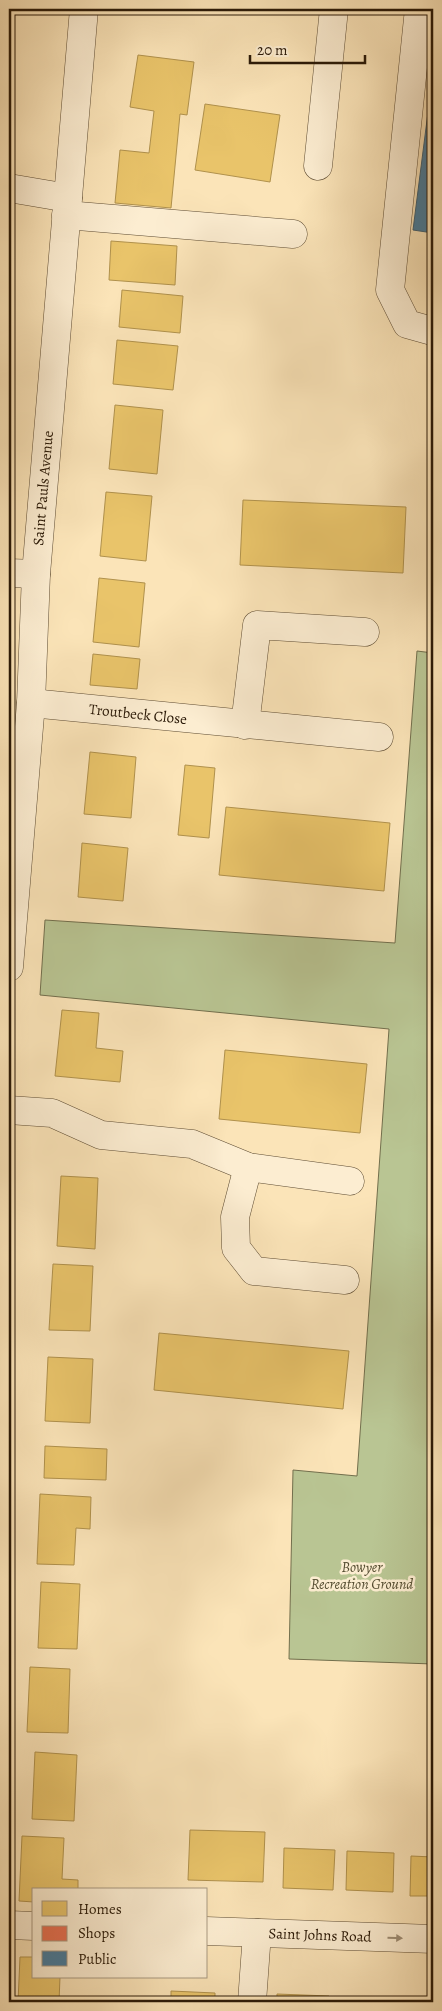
<svg xmlns="http://www.w3.org/2000/svg" width="442" height="2011" font-family="Alegreya,serif">
  <style>
    .green { fill: #b9c593; stroke: #726f4d }
    .homes { fill: #e9c46a; stroke: #b0914c }
    .shops { fill: #e76f51; stroke: #ae553b }
    .public { fill: #457b9d; stroke: #3d5e70 }
    .lines { fill: none; stroke-linecap: round; stroke-linejoin: round }
    .minor-casing { stroke: #5e4c33; stroke-width: 29 }
    .minor { stroke: #fcedd1; stroke-width: 28 }
    .oneway { fill: #9e8e76 }
    .labels { text-anchor: middle; stroke-width: 5; stroke-linejoin: round; paint-order: stroke }
    .street-label { font-size: 15px; fill: #2a1907; stroke: #fcedd1 }
    .park-label { font-size: 15px; font-style: italic; fill: #554d31; stroke: #fcedd1 }
  </style>
  <rect width="100%" height="100%" fill="#fbe4b8"/>
  <filter id="stains"><feTurbulence type="fractalNoise" baseFrequency=".004" numOctaves="4"/><feColorMatrix values="0 0 0 0 .2 0 0 0 0 .09 0 0 0 0 .02 0 0 0 .5 -.17"/></filter>
  <radialGradient id="worn" r=".72"><stop offset=".6" stop-color="#630" stop-opacity="0"/><stop offset="1" stop-color="#630" stop-opacity=".3"/></radialGradient>
  <polygon class="green" points="417,651 433,653 433,1664 289,1659 293,1470 357,1476 389,1029 40,995 45,920 395,943"/>
  <g class="homes">
    <polygon points="138,55 194,62 187,115 180,114 171,208 115,203 120,150 149,153 154,111 130,107"/>
    <polygon points="205,104 280,115 270,182 195,170"/>
    <polygon points="111,241 177,246 175,285 109,280"/>
    <polygon points="122,290 183,296 180,333 119,327"/>
    <polygon points="117,340 178,346 173,390 113,384"/>
    <polygon points="115,405 163,410 157,474 109,469"/>
    <polygon points="106,492 152,496 146,561 100,556"/>
    <polygon points="243,500 406,507 403,573 240,565"/>
    <polygon points="99,578 145,583 139,647 93,642"/>
    <polygon points="93,654 140,659 137,689 90,685"/>
    <polygon points="90,752 136,757 131,818 84,814"/>
    <polygon points="185,765 215,768 209,838 178,835"/>
    <polygon points="226,807 390,823 384,891 219,875"/>
    <polygon points="82,843 128,848 123,901 78,897"/>
    <polygon points="62,1010 99,1013 96,1048 123,1051 120,1082 55,1076"/>
    <polygon points="225,1050 367,1064 360,1133 219,1119"/>
    <polygon points="61,1176 98,1178 95,1249 57,1246"/>
    <polygon points="53,1264 93,1266 90,1331 49,1330"/>
    <polygon points="159,1333 349,1351 343,1409 154,1390"/>
    <polygon points="48,1357 93,1359 90,1423 45,1421"/>
    <polygon points="45,1446 107,1449 106,1480 44,1478"/>
    <polygon points="40,1494 91,1497 90,1529 76,1528 74,1565 37,1564"/>
    <polygon points="41,1582 80,1584 77,1649 38,1648"/>
    <polygon points="30,1667 70,1669 68,1733 27,1732"/>
    <polygon points="35,1752 77,1755 74,1821 32,1819"/>
    <polygon points="190,1830 265,1832 263,1882 188,1880"/>
    <polygon points="22,1836 64,1838 62,1879 78,1880 78,1890 34,1890 34,1902 19,1901"/>
    <polygon points="284,1848 335,1850 333,1890 283,1888"/>
    <polygon points="347,1851 394,1853 393,1892 346,1890"/>
    <polygon points="411,1856 433,1857 433,1896 410,1896"/>
    <polygon points="20,1957 34,1957 34,1977 60,1977 59,2002 18,2002"/>
    <polygon points="171,1991 215,1993 215,2002 171,2002"/>
    <polygon points="277,1994 329,1996 329,2002 277,2002"/>
    <polygon points="343,1997 391,1999 391,2002 343,2002"/>
    <polygon points="407,2000 433,2001 433,2002 407,2002"/>
  </g>
  <polygon class="shops" points="9,127 11,127 9,153"/>
  <polygon class="public" points="433,73 433,233 413,230"/>
  <g class="lines">
    <g class="minor-casing">
      <g id="minor">
        <polyline points="419,9 390,290 407,324 432,331"/>
        <polyline points="318,166 334,9"/>
        <polyline points="9,188 68,198"/>
        <polyline points="66,215 293,234"/>
        <polyline points="9,573 36,574"/>
        <polyline points="31,703 379,737"/>
        <polyline points="245,725 257,625 365,632"/>
        <polyline points="9,967 31,703 36,574 84,9"/>
        <polyline points="9,1110 52,1113 101,1135 192,1144 248,1167 350,1181"/>
        <polyline points="248,1167 235,1217 236,1248 254,1271 345,1280"/>
        <polyline points="9,1925 34,1926"/>
        <polyline points="206,1931 433,1939"/>
        <polyline points="252,2002 257,1933"/>
      </g>
    </g>
    <use href="#minor" class="minor"/>
  </g>
  <defs><path id="oneway-solid" d="M-6-.8H1V-3.2L6.5 0L1 3.2V.8H-6Z" transform="scale(1.25)"/></defs>
  <use class="oneway" href="#oneway-solid" transform="translate(395 1938) rotate(2)"/>
  <g class="labels">
    <g class="street-label">
      <text transform="translate(43 488) rotate(-85)" y="5">Saint Pauls Avenue</text>
      <text transform="translate(138 714) rotate(6)" y="5">Troutbeck Close</text>
      <text transform="translate(320 1935) rotate(2)" y="5">Saint Johns Road</text>
    </g>
    <g class="park-label">
      <text x="362" y="1572">Bowyer<tspan x="362" dy="17">Recreation Ground</tspan></text>
    </g>
  </g>
  <rect width="442" height="2011" fill="none" stroke="#fbe4b8" stroke-width="30"/>
  <rect x="10" y="10" width="422" height="1991" fill="none" stroke="#2a1907" stroke-width="2.5"/>
  <rect x="15" y="15" width="412" height="1981" fill="none" stroke="#2a1907"/>
  <rect x="32" y="1888" width="175" height="90" fill="#fcedd1" stroke="#a89880"/>
  <rect x="42" y="1901" width="25" height="15" fill="#e9c46a" stroke="#a89880"/>
  <text x="78" y="1914" font-size="15" fill="#2a1907">Homes</text>
  <rect x="42" y="1926" width="25" height="15" fill="#e76f51" stroke="#a89880"/>
  <text x="78" y="1938" font-size="15" fill="#2a1907">Shops</text>
  <rect x="42" y="1951" width="25" height="15" fill="#457b9d" stroke="#a89880"/>
  <text x="78" y="1964" font-size="15" fill="#2a1907">Public</text>
  <path d="M250 55v8h115v-8" fill="none" stroke="#2a1907" stroke-width="2.5"/>
  <text x="257" y="55" font-size="15" fill="#2a1907" stroke="#fcedd1" stroke-width="4" paint-order="stroke">20 m</text>
  <rect width="100%" height="100%" filter="url(#stains)"/>
  <rect width="100%" height="100%" fill="url(#worn)"/>
</svg>
